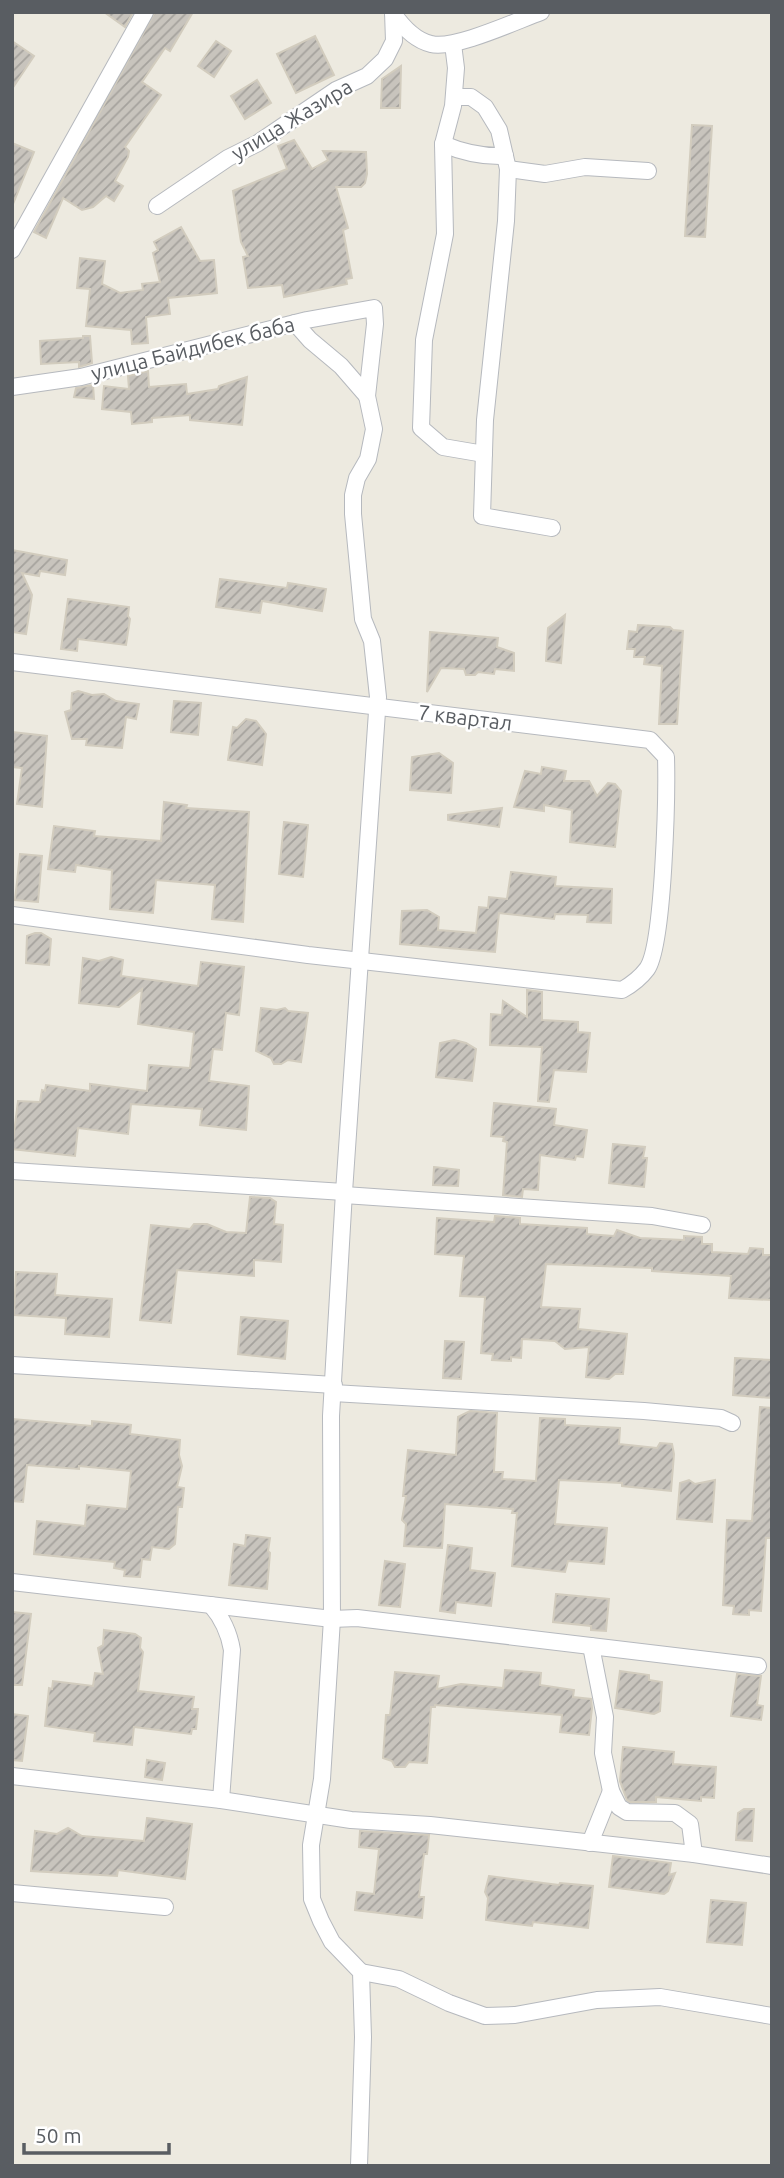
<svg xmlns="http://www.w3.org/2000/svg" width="784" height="2178" font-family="Ubuntu,sans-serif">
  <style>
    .building { fill: url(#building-hatch); stroke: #d2ccbe; stroke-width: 2 }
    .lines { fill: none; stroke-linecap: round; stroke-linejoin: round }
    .minor-casing { stroke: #b6b9be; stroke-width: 18 }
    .minor { stroke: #fff; stroke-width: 16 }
    .labels { text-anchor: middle; stroke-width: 5; stroke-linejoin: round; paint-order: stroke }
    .street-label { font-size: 21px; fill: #595d62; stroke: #fff }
  </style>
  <defs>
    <pattern id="building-hatch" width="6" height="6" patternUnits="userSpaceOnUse" patternTransform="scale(1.75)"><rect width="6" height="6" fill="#c8c4bd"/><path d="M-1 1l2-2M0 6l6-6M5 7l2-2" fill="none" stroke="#a5a29d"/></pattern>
  </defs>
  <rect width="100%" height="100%" fill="#edeae0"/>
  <g class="building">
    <polygon points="104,12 133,12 125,27"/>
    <polygon points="155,12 193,12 170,51 165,48 142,82 161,95 125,147 129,151 128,157 115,181 123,186 114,201 106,196 93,207 82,210 63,198 46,238 34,232"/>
    <polygon points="315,36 334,75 296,93 277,54"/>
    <polygon points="12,41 34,56 12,89"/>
    <polygon points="216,41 231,51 214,77 198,66"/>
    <polygon points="401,66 400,108 381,108 382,79"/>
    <polygon points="257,80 271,103 245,119 231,96"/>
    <polygon points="692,125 712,126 705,237 685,236"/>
    <polygon points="294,140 312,169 328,160 323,151 366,152 367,174 365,183 361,187 336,187 348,228 343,230 352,278 346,279 347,284 284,297 282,285 248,288 243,257 248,256 241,242 233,191 287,169 278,146"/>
    <polygon points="12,143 34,152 13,204 12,204"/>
    <polygon points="181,227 200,261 214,260 217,293 168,298 170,314 146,317 148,343 132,344 131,330 86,326 90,289 77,288 80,258 105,261 102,284 120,293 143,290 142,284 160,282 153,253 158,250 154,242"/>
    <polygon points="83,336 90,336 92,363 79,367 79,362 41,364 40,341 83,338"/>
    <polygon points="148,371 149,387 186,384 187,394 218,389 219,386 247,377 242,425 190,420 190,415 152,418 152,422 132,424 131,412 102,409 104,386 129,389 128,376"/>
    <polygon points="93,385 94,399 74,397 76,388"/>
    <polygon points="12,550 67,560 65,575 40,571 39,576 22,573 32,595 26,634 12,632"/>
    <polygon points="220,579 287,588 288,583 326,589 322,611 262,601 260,613 216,607"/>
    <polygon points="68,599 129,607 128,616 130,619 126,645 78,639 77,651 61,649"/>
    <polygon points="565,615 561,663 546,661 548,628"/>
    <polygon points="638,625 670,627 673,630 683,631 677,724 659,724 662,666 644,664 645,657 634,657 635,649 627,649 629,631 637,632"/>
    <polygon points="430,632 498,638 497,647 514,653 514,671 495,669 494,674 478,672 475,675 466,675 464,669 441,668 427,692"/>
    <polygon points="78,691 92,695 104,694 116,701 139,704 136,719 126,717 122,748 86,745 87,739 72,739 65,712 71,710 72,693"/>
    <polygon points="174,701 201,703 198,735 171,732"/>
    <polygon points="246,719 256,721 266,734 262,765 228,760 233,727 237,728"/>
    <polygon points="12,732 47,736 42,807 17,804 22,768 12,767"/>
    <polygon points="439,753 453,763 451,793 410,790 412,757"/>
    <polygon points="542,767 566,771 564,781 589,781 597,796 608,783 615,784 621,791 615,847 570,842 572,810 544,805 544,811 514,807 525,771 541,774"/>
    <polygon points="164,802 187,805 186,808 249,812 243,922 212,919 215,885 156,880 153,913 110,909 112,870 76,865 75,872 48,869 54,826 95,831 94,836 161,841"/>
    <polygon points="502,808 499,827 448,820 448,815"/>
    <polygon points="284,822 308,825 303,877 279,874"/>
    <polygon points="20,854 42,856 38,902 15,900"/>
    <polygon points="511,872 556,877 555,886 612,889 611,923 587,922 588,915 555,914 554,919 499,913 495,952 400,944 402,911 427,910 439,917 438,930 476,933 479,907 488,908 489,897 507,899"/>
    <polygon points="35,933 41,933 51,939 49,965 26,963 27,936"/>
    <polygon points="111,957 123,960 121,976 198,986 201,962 244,967 239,1015 226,1013 222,1050 213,1049 209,1081 249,1086 246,1130 200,1125 202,1109 131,1104 128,1134 78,1128 75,1156 12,1149 18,1101 40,1102 42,1090 45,1091 46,1085 90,1091 90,1084 147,1091 149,1065 190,1068 194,1032 138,1024 142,989 119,1007 79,1003 83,958 99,961"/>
    <polygon points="527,990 542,992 542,1020 578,1022 578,1032 590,1033 586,1072 554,1070 549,1102 538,1101 542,1047 490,1045 491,1014 502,1015 503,1001 527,1017"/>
    <polygon points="261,1008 277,1010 285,1008 288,1011 308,1013 301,1062 288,1060 281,1064 274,1064 271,1058 256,1051"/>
    <polygon points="454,1040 466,1043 476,1049 472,1081 436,1077 440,1043"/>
    <polygon points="494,1103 556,1109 554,1125 587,1130 583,1157 576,1156 575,1160 540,1155 538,1190 523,1189 522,1197 503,1195 507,1142 503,1141 504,1137 491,1136"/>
    <polygon points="613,1144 645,1147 643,1158 647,1158 644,1187 609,1183"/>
    <polygon points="434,1167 459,1170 458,1186 433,1185"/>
    <polygon points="250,1197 270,1198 276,1202 274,1224 283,1225 281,1262 254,1260 254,1276 177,1270 171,1323 140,1320 151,1225 190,1229 194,1224 207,1224 226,1232 246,1233"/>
    <polygon points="495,1216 520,1218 520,1224 587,1228 587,1234 614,1236 617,1230 640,1238 684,1240 684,1236 702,1237 702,1244 712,1244 712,1252 748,1254 750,1248 763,1249 763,1255 772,1255 772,1300 729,1298 731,1276 652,1271 652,1268 546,1264 541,1307 580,1309 578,1329 627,1334 623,1374 615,1374 609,1379 586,1377 589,1347 565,1349 555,1341 522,1339 521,1358 511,1357 511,1361 492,1360 493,1354 481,1353 485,1297 460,1296 464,1256 435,1254 437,1218 494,1222"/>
    <polygon points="16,1272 57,1274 55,1295 112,1299 109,1337 65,1334 66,1318 14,1315"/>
    <polygon points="241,1317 288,1321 285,1359 238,1354"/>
    <polygon points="445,1341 464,1342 461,1379 443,1378"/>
    <polygon points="735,1358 772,1360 772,1398 733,1395"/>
    <polygon points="760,1407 772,1408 772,1538 766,1538 761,1611 749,1610 749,1615 733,1614 734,1606 723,1605 727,1520 752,1521"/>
    <polygon points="470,1411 497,1413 494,1472 503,1472 502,1479 536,1481 540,1418 565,1419 565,1425 620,1428 619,1444 657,1448 660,1443 672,1444 674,1454 671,1491 622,1486 622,1483 559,1480 555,1524 607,1528 604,1564 568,1561 565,1572 512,1566 517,1513 512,1513 513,1509 445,1504 442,1548 404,1546 406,1524 402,1520 406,1496 403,1496 408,1450 456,1455 458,1417"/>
    <polygon points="12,1419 92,1426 92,1421 131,1425 130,1434 180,1440 179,1455 182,1466 177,1487 184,1488 182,1507 178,1507 175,1544 169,1549 152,1547 150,1560 142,1559 140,1577 124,1576 125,1570 114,1568 115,1562 34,1554 37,1521 85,1526 87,1505 127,1509 131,1471 79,1466 79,1469 27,1465 23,1502 12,1501"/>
    <polygon points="689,1480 695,1484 715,1480 712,1522 677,1519 680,1483"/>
    <polygon points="246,1535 270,1538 268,1551 270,1553 267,1589 229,1585 234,1544 245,1546"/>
    <polygon points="448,1545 472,1548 470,1570 495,1573 491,1606 456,1602 455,1613 440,1611"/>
    <polygon points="385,1561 405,1564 400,1607 379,1605"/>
    <polygon points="556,1594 609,1599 606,1631 591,1630 591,1626 553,1622"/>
    <polygon points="12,1612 31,1614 22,1685 12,1685"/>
    <polygon points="104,1630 135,1634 141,1638 140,1648 143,1652 138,1691 194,1697 192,1709 198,1709 196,1729 192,1729 191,1734 134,1727 132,1745 94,1741 95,1733 45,1726 49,1688 52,1689 53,1681 93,1686 95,1673 103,1674 98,1648 103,1645"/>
    <polygon points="505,1670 541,1673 540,1685 574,1690 573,1697 591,1699 592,1708 589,1735 560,1732 562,1715 435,1705 435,1707 431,1707 427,1763 409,1762 405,1767 395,1767 392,1761 383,1758 386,1715 390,1715 395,1672 439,1676 437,1689 461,1684 503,1688"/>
    <polygon points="620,1671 649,1675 649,1680 662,1682 660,1711 654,1714 615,1708"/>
    <polygon points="737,1674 761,1676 757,1705 763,1706 761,1720 731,1716"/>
    <polygon points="12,1714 28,1716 22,1761 12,1760"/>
    <polygon points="623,1747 674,1752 673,1764 716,1767 714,1798 701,1797 701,1801 656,1797 656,1802 630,1802 627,1800 620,1781"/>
    <polygon points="147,1760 165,1763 162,1780 145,1777"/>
    <polygon points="744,1809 754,1809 752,1841 736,1840 738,1813"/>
    <polygon points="147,1818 192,1824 185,1879 118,1870 117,1876 31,1871 35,1831 57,1834 68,1828 82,1836 144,1841"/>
    <polygon points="360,1831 429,1835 427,1854 424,1854 419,1897 424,1897 422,1918 355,1910 357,1892 374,1894 379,1849 359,1847"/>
    <polygon points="613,1856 671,1863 669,1875 675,1873 668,1891 664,1894 609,1887"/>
    <polygon points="489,1876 559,1885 560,1883 593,1886 588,1928 533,1922 532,1926 486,1920 488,1898 485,1892"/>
    <polygon points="711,1900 746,1903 742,1945 707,1942"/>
  </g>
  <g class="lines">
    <g class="minor-casing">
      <g id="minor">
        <path d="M393 13C402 26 414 40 431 44 454 50 516 21 541 12"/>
        <polyline points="453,44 456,68 453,106 443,144 445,234 424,340 421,428 443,447 484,454"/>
        <polyline points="454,97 471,97 485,107 499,130 508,169 506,221 485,420 482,516 552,528"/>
        <path d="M443 144C464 153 482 157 505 156"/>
        <polyline points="508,169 545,174 585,167 648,171"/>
        <polyline points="157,206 228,158 258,143 336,90 367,76 385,59 394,41 393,12"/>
        <polyline points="12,250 145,12"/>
        <polyline points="295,323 310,340 341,366 367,396"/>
        <polyline points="12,387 81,377 307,320 374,308 375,324 367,396 374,429 368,459 357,478 353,495 353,514 363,619 372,641 378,697 344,1192 331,1416 332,1619 322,1779 311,1845 312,1899 321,1921 332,1942 361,1972 363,2037 359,2166"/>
        <path d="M12 662 650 740 666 757C667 793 664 945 647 969 641 977 631 985 622 990L308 955 12 915"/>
        <polyline points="12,1171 344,1192"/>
        <polyline points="344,1195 652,1216 702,1225"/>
        <polyline points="12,1365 334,1385"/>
        <polyline points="333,1393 644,1411 721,1418 732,1423"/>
        <polyline points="12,1582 332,1619 357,1618 758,1666"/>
        <path d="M211 1605C223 1619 229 1632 232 1650L221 1800"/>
        <polyline points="12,1776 221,1800 351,1820 430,1825 694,1854 690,1824 675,1813 627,1812 619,1807 611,1791 603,1753 605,1717 591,1646"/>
        <polyline points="590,1843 611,1791"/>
        <polyline points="694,1854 772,1866"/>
        <polyline points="12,1893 165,1907"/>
        <polyline points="361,1972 399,1979 449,2003 485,2016 515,2015 597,2000 660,1997 772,2016"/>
      </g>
    </g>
    <use href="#minor" class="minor"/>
  </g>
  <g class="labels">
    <g class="street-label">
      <text transform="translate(292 120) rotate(-31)" y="7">улица Жазира</text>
      <text transform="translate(193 349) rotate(-14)" y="7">улица Байдибек баба</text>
      <text transform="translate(465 718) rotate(7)" y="7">7 квартал</text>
    </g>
  </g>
  <rect width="784" height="2178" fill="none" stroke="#595d62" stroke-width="28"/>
  <path d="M24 2143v10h145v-10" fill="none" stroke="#595d62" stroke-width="3.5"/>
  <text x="35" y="2143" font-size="21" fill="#595d62" stroke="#ffffff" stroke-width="5" paint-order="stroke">50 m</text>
</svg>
